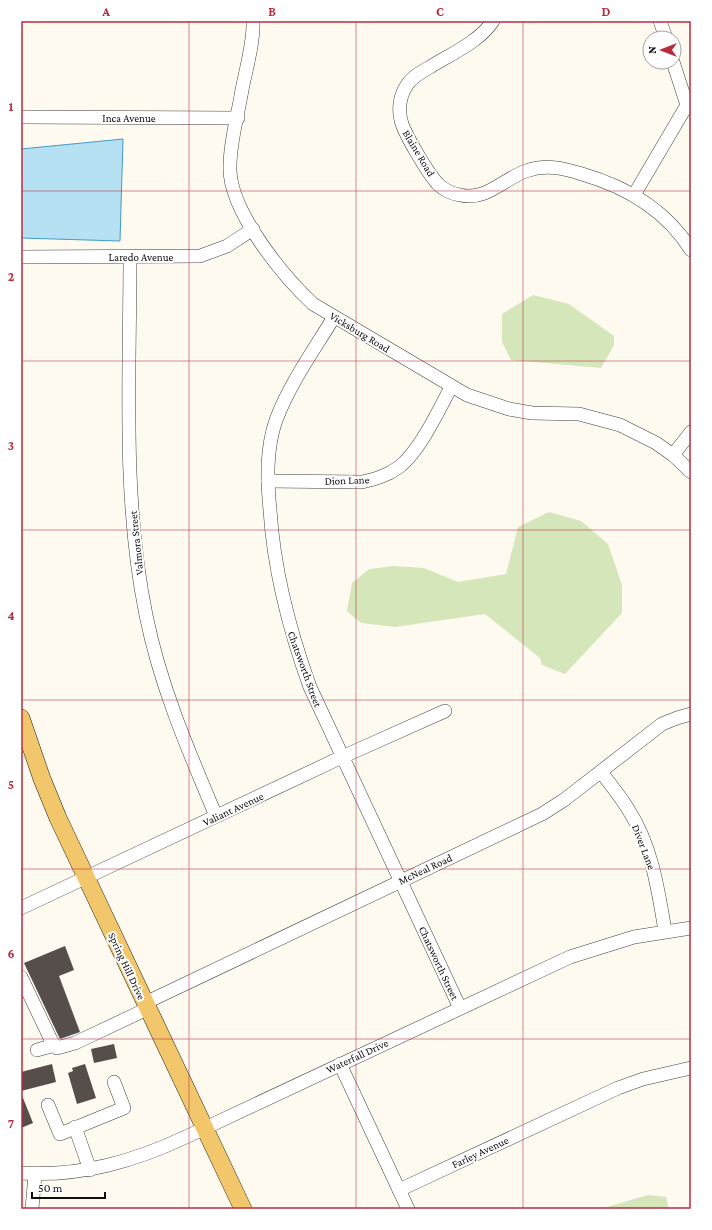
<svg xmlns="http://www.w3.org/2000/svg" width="712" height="1230" font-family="'Crimson Pro',serif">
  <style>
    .green { fill: #d5e7ba }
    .water { fill: #b6e1f3; stroke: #419cc7 }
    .building { fill: #564e4b }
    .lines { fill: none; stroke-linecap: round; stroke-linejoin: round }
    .minor-casing { stroke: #414141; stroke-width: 14 }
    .major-casing { stroke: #1f1f1f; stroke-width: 18 }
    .minor { stroke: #fff; stroke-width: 13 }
    .major { stroke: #f2c66b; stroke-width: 17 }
    .grid { fill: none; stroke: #b82c3e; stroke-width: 1; stroke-opacity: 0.55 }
    .labels { text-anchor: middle; stroke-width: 4; stroke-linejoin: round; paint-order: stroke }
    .street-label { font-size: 11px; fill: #0e0e0e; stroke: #fff }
    .neatline { fill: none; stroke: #b82c3e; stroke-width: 1.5 }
    .grid-label { font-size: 13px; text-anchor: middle; font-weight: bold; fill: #b82c3e }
  </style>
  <rect width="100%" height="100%" fill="#fefaef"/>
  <g class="green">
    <polygon points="533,295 569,304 614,336 614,345 601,368 511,360 502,342 502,314"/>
    <polygon points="549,512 581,521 608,544 622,585 622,613 565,674 542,665 540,658 485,614 395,627 361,623 347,611 352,583 369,569 394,566 424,568 458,582 506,574 518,527"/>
    <polygon points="648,1195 666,1197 669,1209 600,1209"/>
  </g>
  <polygon class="water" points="123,139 120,241 21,238 21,149"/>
  <g class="building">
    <polygon points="65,946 74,970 59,976 80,1032 60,1039 24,963"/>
    <polygon points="114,1044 117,1058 94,1063 91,1049"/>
    <polygon points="52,1064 56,1082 21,1091 21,1072"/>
    <polygon points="85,1064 96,1098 77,1104 68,1073 73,1071 72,1068"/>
    <polygon points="21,1093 33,1123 21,1128"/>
  </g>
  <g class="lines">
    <g class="minor-casing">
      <g id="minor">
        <path d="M253 21C254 42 246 69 242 90 238 115 230 141 230 166 228 209 282 275 313 304L467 395 509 409 532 413 579 414 620 425 656 443 673 455 691 472"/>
        <path d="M493 21C479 42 451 54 430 67 421 72 412 77 407 85 400 95 398 109 401 120 403 132 428 173 437 183 442 189 452 194 460 195 487 201 503 179 526 171 546 164 563 168 582 174 627 187 666 210 691 250"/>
        <polyline points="660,21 666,38"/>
        <polyline points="673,62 687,105"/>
        <polyline points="21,117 238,118"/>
        <polyline points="634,195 687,105"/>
        <polyline points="21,257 200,256 227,246 253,229"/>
        <path d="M130 257C130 376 122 498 146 615 160 685 188 750 216 816"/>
        <path d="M334 317C314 350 290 383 276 420 266 449 267 480 270 510 274 572 289 629 310 687L460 1008"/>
        <polyline points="673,455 691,432"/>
        <path d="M268 481 362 482C375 479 387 476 399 467 419 452 439 410 451 387"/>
        <path d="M601 772C610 784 620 796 628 809 652 846 658 889 665 931"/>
        <polyline points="21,908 342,757 445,711"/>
        <polyline points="21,977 52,1042 57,1048 75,1043 147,1009"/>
        <polyline points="145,1003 542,814 564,800 662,724 677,718 691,714"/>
        <polyline points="37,1050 55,1045"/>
        <polyline points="340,1064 408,1209"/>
        <polyline points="48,1105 60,1134 124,1108 114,1082"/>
        <polyline points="75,1127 90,1170"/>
        <path d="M21 1173C81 1177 135 1161 188 1136L570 957 634 937 691 928"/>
        <polyline points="399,1190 618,1088 643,1079 691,1068"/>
        <polyline points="32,1209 35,1174"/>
      </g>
    </g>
    <g class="major-casing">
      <polyline id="major" points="21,718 42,779 58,818 243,1209"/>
    </g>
    <use href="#minor" class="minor"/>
    <use href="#major" class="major"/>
  </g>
  <path class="grid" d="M189 21V1209M356 21V1209M523 21V1209M21 191H691M21 361H691M21 530H691M21 700H691M21 869H691M21 1039H691"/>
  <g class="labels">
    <g class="street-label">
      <text x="129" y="122">Inca Avenue</text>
      <text transform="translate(419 153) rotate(59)" y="4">Blaine Road</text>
      <text x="141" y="261">Laredo Avenue</text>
      <text transform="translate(360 332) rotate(31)" y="4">Vicksburg Road</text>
      <text transform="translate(347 480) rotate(-2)" y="4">Dion Lane</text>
      <text transform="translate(136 543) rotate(-96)" y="4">Valmora Street</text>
      <text transform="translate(305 669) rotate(70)" y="4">Chatsworth Street</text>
      <text transform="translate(233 809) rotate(-25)" y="4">Valiant Avenue</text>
      <text transform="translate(644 847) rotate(69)" y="4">Diver Lane</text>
      <text transform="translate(425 869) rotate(-25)" y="4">McNeal Road</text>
      <text transform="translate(439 963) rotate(65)" y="4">Chatsworth Street</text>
      <text transform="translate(127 966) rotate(65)" y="4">Spring Hill Drive</text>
      <text transform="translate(357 1056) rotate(-25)" y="4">Waterfall Drive</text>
      <text transform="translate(480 1152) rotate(-25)" y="4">Farley Avenue</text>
    </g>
  </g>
  <rect width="712" height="1230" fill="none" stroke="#ffffff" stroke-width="44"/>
  <g transform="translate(662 50) rotate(270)"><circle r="19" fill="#ffffff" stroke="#9f9f9f"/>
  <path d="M0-3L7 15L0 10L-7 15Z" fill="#b82c3e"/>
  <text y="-6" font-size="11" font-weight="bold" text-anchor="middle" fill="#0e0e0e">N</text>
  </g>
  <path d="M32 1192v6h73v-6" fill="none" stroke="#0e0e0e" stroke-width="2"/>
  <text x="38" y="1192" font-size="12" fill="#0e0e0e" stroke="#ffffff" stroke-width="3" paint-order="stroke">50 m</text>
  <rect x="22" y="22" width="668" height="1186" class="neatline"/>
  <g class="grid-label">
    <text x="106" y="16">A</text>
    <text x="272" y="16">B</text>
    <text x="440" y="16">C</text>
    <text x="606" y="16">D</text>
    <text x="11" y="111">1</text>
    <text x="11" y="281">2</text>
    <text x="11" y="450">3</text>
    <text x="11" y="620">4</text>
    <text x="11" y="789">5</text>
    <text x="11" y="958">6</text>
    <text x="11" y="1128">7</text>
  </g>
</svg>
